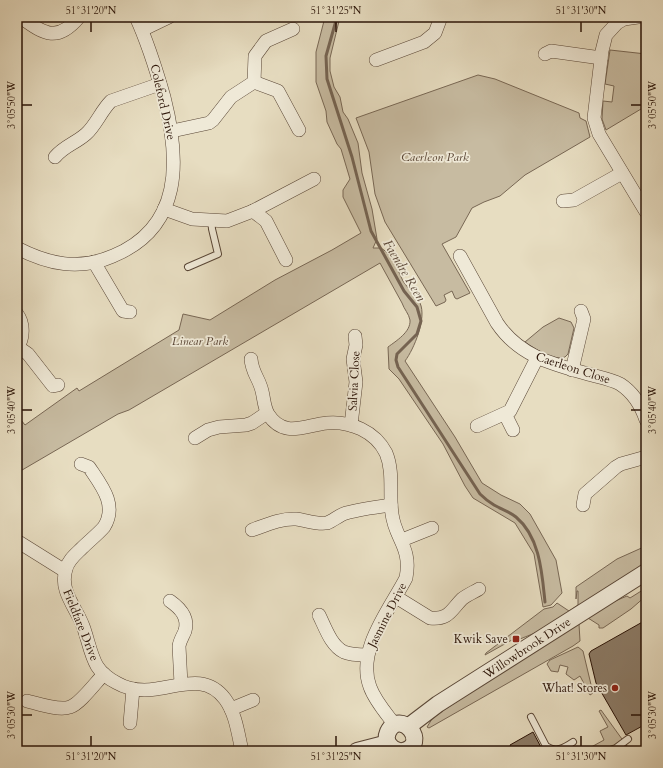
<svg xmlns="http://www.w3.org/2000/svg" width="663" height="768" font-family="Cardo,serif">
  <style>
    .green { fill: #c7bba1; stroke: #786754 }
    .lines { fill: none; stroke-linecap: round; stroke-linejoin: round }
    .stream { stroke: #756351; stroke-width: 3 }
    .building { fill: #8c7c68; stroke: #2a1307 }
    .service-casing { stroke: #594636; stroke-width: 8 }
    .minor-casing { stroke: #594636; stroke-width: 14 }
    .tertiary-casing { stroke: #594636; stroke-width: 18 }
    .service { stroke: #efe9d7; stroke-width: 6 }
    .minor { stroke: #efe9d7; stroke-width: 13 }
    .tertiary { stroke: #efe9d7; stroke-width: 16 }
    .ticks { fill: none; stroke: #2a1307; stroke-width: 1.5 }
    .poi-dot { fill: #8f2418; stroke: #efe9d7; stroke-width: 1.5 }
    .labels { text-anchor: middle; stroke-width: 3.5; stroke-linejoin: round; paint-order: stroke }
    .street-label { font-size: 12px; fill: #2a1307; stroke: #efe9d7 }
    .park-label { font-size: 12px; font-style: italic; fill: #594535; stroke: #efe9d7 }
    .poi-label { font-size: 12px; fill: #2a1307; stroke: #efe9d7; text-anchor: end }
    .water-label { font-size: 13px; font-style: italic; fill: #5c4838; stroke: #efe9d7 }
    .neatline { fill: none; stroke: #2a1307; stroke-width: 1.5 }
    .ticks-label { font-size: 10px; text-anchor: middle; fill: #2a1307 }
  </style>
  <rect width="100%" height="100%" fill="#e7ddc1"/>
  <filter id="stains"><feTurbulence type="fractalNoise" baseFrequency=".005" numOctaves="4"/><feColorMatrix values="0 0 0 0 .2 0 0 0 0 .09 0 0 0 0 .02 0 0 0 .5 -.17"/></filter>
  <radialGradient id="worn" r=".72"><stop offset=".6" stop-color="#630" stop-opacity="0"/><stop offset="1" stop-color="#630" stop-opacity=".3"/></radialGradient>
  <g class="green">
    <path d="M325 17H340L330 58V71L334 87 340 97 343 112 348 119 358 143 362 173 372 209 377 239 373 248H381C393 255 397 269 403 281 408 289 417 296 420 303 427 318 414 349 405 361L455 437 482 483 501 495 520 504 530 514 556 560 562 593 551 605 543 607 534 554 515 523 473 498 465 486 443 444 399 379 389 369 388 347C396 341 411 332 410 320 409 314 404 309 402 303L380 263 129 410 118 414 17 473V415L25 425 77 388 79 391 179 330 183 314 210 320 275 280 332 250 361 233 343 197V190L350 179 341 149 337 144 327 122 326 111 316 82V52Z"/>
    <polygon points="610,50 646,54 646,106 606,130 602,119 603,101 612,102 614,86 605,84"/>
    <polygon points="478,75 495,79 579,113 580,118 586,121 590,137 525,175 500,196 484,202 472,208 456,237 442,244 470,293 457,299 455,298 452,291 444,295 446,300 445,302 436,306 385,222 375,194 369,152 356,118"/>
    <path d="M559 318 571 322 574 328 568 354 565 357C553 361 535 349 525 342L543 327Z"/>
    <polygon points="646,546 646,565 545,629 520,639 519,636 485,655 486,653 544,609 553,607 557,603 569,611 578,605 578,591 577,591 576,599 576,587 617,559"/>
    <polygon points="646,588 646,596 631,609 603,628 599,628 599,625 588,618 579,624 580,641 573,646 429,728 427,727 432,719 441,712 601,607 627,596 630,598"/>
    <polygon points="578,647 583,651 593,693 590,695 580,676 574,680 566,674 568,667 560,665 558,672 551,671 547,664 550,660"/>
    <polygon points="601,710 627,746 630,751 584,751 604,740 600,731 608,727 599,711"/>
  </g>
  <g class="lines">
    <path class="stream" d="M337 17 326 56 327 79 352 157 371 231 404 291 417 307 421 321 417 334 397 354 396 360 398 367 480 494C484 498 489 502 494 505 501 509 510 512 516 517 540 537 542 573 545 602"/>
  </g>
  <g class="building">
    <polygon points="646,620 646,724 626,735 596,683 589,654 591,651"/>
    <polygon points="533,732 543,751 513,751 510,745"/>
  </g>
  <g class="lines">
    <g class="service-casing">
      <g id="service">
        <polyline points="188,267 218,254 212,229 211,219"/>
        <path d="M531 717 546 746C556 753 564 748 573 742"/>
        <polyline points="607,751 616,748 628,739"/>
      </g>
    </g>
    <g class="minor-casing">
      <g id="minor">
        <polyline points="638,17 624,19 617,23 606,35 602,51 594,118 599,134 646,212"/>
        <path d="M22 18C45 35 58 42 79 17"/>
        <polyline points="142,30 169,17"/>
        <polyline points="545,54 551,51 601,58"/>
        <polyline points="376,60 424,42 435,33 441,17"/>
        <polyline points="254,82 278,91 299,130"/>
        <polyline points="172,131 209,123 213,120 231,97 254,82 255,56 266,41 293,29"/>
        <path d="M55 157C64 146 76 143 86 134 96 125 101 111 111 101L160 84"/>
        <polyline points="563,201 574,200 622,173"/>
        <polyline points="164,209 192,219 227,221 253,211 314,179"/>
        <polyline points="253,211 266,221 286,260"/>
        <path d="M17 248C48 264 79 271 113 256 183 227 180 160 164 97 156 69 148 43 136 17"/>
        <path d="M460 256 497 323C519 356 552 364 588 374 598 377 610 379 620 384 634 393 641 405 646 420"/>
        <polyline points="94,262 123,311 130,312"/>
        <path d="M17 314C24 323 24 338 17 348"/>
        <polyline points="18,347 28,354 53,386 58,385"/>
        <path d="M251 359C252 373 259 378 262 391 264 399 264 407 268 414 284 439 305 425 327 423 350 421 375 431 386 453 394 472 389 494 392 514 395 539 412 547 406 578 390 609 356 650 370 687 375 701 386 713 395 725"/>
        <polyline points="572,370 584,319 581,311"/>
        <polyline points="505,414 513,430"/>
        <polyline points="351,425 356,382 353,359 356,345 355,336"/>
        <polyline points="477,426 510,411 537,358"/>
        <polyline points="195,438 208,430 219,427 246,425 252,423 267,413"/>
        <path d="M81 464 89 467C101 485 118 505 104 527 98 534 89 541 82 548 76 554 68 560 66 569 59 591 76 607 83 626 88 639 90 654 97 666 102 674 109 679 117 683 129 690 143 691 156 689 181 686 206 674 225 699 236 714 238 734 242 751"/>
        <polyline points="583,505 585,494 616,467 621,464 646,457"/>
        <path d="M252 530C266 525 281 518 296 519 306 520 317 525 327 523 333 521 339 515 346 513 360 509 376 507 391 505"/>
        <polyline points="402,540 432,528"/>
        <polyline points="17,541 65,571"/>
        <path d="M396 597 430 618C449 620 451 610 462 599 467 595 474 592 479 589"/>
        <path d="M170 601C180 608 189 617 185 631 183 636 180 640 179 646L181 684"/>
        <path d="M319 615C325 627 331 646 344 652 351 655 360 655 367 655"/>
        <path d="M27 701C39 704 59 711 70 707 80 704 96 682 104 674"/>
        <polyline points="231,709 253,700"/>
        <polyline points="130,723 133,689"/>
      </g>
    </g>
    <g class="tertiary-casing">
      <g id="tertiary">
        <polyline points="409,726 438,704 646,572"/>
        <polyline points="357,751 388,743"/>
        <path d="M399 751C390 749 384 741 388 732 400 707 431 744 403 751"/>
      </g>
    </g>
    <use href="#service" class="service"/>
    <use href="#minor" class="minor"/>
    <use href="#tertiary" class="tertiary"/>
  </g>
  <path class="ticks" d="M91 22V32M336 22V32M581 22V32M22 105H32M631 105H641M22 410H32M631 410H641M22 715H32M631 715H641M91 736V746M336 736V746M581 736V746"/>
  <g class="poi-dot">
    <rect x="512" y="635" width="8" height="8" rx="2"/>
    <circle cx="615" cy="688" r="4"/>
  </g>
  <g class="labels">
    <g class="street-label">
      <text transform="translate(163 102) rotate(77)" y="4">Coleford Drive</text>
      <text transform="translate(573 368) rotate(18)" y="4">Caerleon Close</text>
      <text transform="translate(354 381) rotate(-87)" y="4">Salvia Close</text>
      <text transform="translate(387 615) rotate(-63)" y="4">Jasmine Drive</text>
      <text transform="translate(81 625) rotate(68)" y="4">Fieldfare Drive</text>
      <text transform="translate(527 648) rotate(-33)" y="4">Willowbrook Drive</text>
    </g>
    <g class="park-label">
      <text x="435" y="161">Caerleon Park</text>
      <text x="200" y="345">Linear Park</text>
    </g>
    <g class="poi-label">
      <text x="508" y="643">Kwik Save</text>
      <text x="607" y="692">What! Stores</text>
    </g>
    <g class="water-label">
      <text transform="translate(405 270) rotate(59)" y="5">Faendre Reen</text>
    </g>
  </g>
  <rect width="663" height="768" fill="none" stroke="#e7ddc1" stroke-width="44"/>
  <rect x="22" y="22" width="619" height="724" class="neatline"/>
  <g class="ticks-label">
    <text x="91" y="14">51°31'20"N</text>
    <text x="336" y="14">51°31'25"N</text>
    <text x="581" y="14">51°31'30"N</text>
    <text transform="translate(652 105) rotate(-90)" y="4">3°05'50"W</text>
    <text transform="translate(11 105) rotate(-90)" y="4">3°05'50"W</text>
    <text transform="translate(652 410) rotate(-90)" y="4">3°05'40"W</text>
    <text transform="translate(11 410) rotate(-90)" y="4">3°05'40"W</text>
    <text transform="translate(11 715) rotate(-90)" y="4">3°05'30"W</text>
    <text transform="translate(652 715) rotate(-90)" y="4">3°05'30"W</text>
    <text x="91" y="760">51°31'20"N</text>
    <text x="336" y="760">51°31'25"N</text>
    <text x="581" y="760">51°31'30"N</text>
  </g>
  <rect width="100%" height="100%" filter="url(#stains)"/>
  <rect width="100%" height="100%" fill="url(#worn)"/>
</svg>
